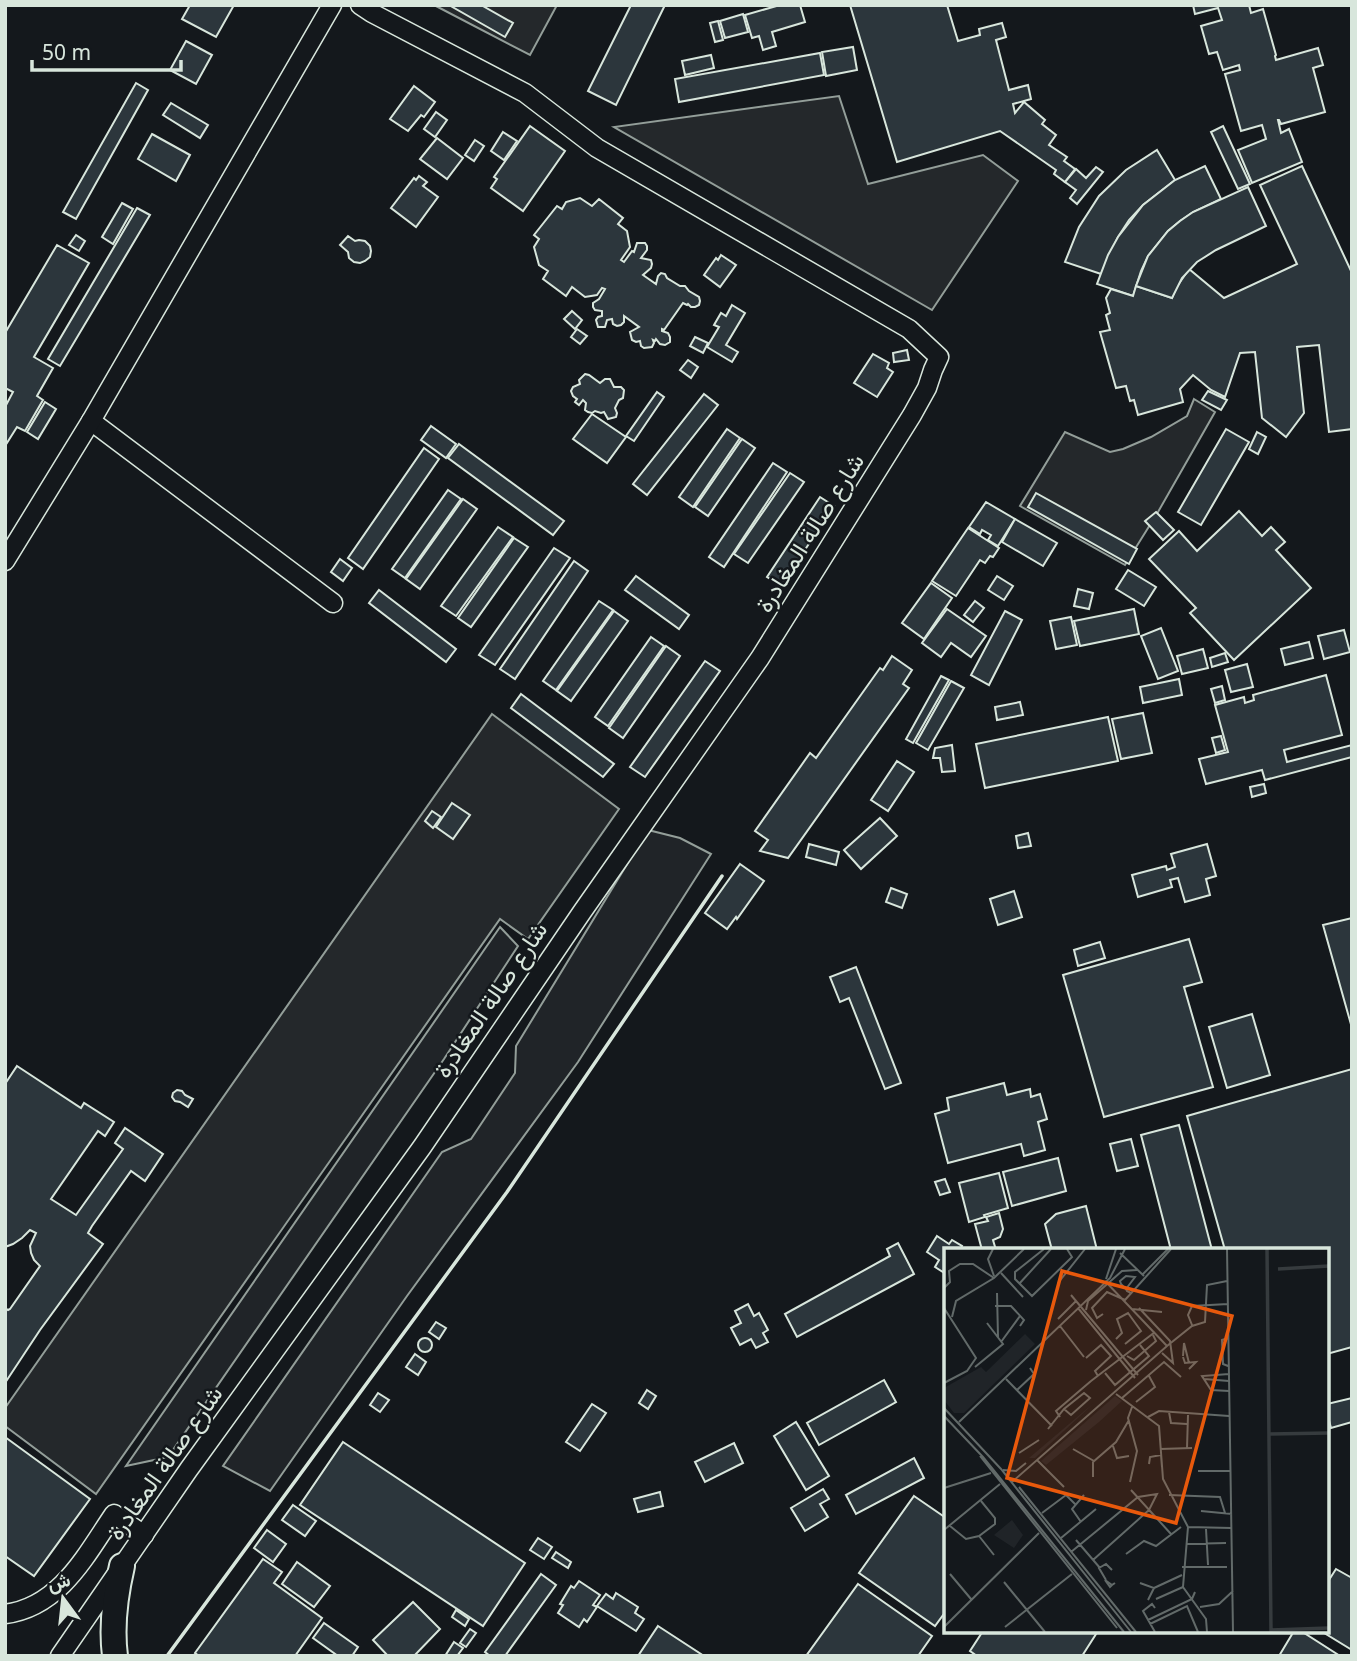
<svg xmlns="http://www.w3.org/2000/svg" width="1357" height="1661" font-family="'Noto Sans',Vazirmatn,sans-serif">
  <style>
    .green { fill: #202428; stroke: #939e99; stroke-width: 2 }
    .parking { fill: #24282b; stroke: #939e99; stroke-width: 2 }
    .building { fill: #2c363c; stroke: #d8e6dc; stroke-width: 2 }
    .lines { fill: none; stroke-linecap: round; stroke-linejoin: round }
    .street-casing { stroke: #d8e6dc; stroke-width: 21 }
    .secondary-casing { stroke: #d8e6dc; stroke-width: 28 }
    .street { stroke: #14181c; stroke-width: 18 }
    .secondary { stroke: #14181c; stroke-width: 24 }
    .wall { stroke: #d8e6dc; stroke-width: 3.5 }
    .labels { text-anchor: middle; stroke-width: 5; stroke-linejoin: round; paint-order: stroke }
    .street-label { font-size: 24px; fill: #d8e6dc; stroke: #14181c }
    .inset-river { fill: none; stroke: #363b3e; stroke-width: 3.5 }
    .inset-road { fill: none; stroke: #626a69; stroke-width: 2 }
    .view { fill: #e8590c; fill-opacity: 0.15; stroke: #e8590c; stroke-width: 3.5 }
    .inset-edge { fill: none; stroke: #d8e6dc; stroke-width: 3.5 }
  </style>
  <rect width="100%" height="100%" fill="#14181c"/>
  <g class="green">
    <polygon points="648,830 680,838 711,854 578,1062 407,1296 270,1491 223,1466 442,1152 471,1139 515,1073 516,1046"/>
    <polygon points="500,927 518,946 444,1059 168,1457 126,1466"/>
  </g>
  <g class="parking">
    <polygon points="434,5 557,5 530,55"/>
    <polygon points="839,96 868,184 983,155 1018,181 932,310 614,127"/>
    <polygon points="1194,399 1215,412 1158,512 1125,565 1020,506 1065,432 1110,452 1123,449 1151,437 1187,416"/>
    <polygon points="492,714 619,809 528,939 500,919 96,1494 5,1426 5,1408"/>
  </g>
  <g class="building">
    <polygon points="190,5 234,5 216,37 182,19"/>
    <polygon points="449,5 481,5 513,23 505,37"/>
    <polygon points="631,5 665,5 616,105 588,91"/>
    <polygon points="780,5 800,5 805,22 772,32 776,46 763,50 759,36 752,38 745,15"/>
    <polygon points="850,5 947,5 958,41 980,35 979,29 1002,23 1006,37 996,40 1009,90 1028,85 1031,99 1013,104 1015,113 1024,102 1045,120 1042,124 1056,135 1049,145 1067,157 1064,161 1075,169 1065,182 1054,174 1056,170 1000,131 897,162"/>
    <polygon points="1193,5 1249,5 1251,13 1263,9 1276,55 1275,56 1276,60 1318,48 1323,65 1313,68 1325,112 1281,124 1279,120 1278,120 1281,133 1289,129 1302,162 1252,183 1238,150 1266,139 1262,125 1241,131 1225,74 1240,70 1239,65 1223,70 1217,52 1209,54 1201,26 1222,20 1218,8 1195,14"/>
    <polygon points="743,14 748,32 725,38 720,21"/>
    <polygon points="718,21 723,40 715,42 710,23"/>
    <polygon points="186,41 212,55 196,84 170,70"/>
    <polygon points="853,47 857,70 826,76 822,52"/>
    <polygon points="820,53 824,75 679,102 675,79"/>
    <polygon points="711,55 714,68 685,75 682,61"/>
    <polygon points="136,83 148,90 76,219 63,212"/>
    <polygon points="414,86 435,102 424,117 421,115 408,131 390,119"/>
    <polygon points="171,103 208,125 200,138 163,115"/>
    <polygon points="436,112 447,120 435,137 424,129"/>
    <polygon points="530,126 565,151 523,211 491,188 497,179 494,177"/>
    <polygon points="1223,126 1250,184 1238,189 1211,132"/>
    <polygon points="503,132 517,141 504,160 491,151"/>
    <polygon points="152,134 190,155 176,181 138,159"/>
    <polygon points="437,138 463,158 447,179 420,159"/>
    <polygon points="475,140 484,146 474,161 465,155"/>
    <polygon points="1157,150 1175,180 1143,205 1129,220 1118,237 1101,274 1065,262 1079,227 1099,196 1126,170"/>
    <polygon points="1205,166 1221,199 1193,212 1180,221 1168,231 1148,256 1141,271 1133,296 1097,284 1108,255 1118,237 1143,205 1175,180"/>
    <polygon points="1302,166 1352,273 1352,429 1329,432 1319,345 1297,347 1304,413 1286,437 1262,418 1255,352 1240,353 1225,397 1211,390 1193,375 1180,389 1183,402 1138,415 1134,400 1130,401 1126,386 1116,388 1100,332 1110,330 1106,315 1110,313 1106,298 1111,289 1133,296 1136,286 1172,298 1176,288 1189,269 1224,298 1297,264 1260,185"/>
    <polygon points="1096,167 1103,172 1077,204 1070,198 1076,190 1065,182 1076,169 1086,178"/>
    <polygon points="419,176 427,182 423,186 438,197 416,227 391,208 414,178 416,180"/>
    <polygon points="1248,187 1266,226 1216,250 1197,262 1182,278 1172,298 1136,286 1148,256 1168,231 1180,221 1193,212"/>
    <polygon points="580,198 592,206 599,199 623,218 618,224 627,231 630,247 621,260 624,262 632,251 634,252 637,243 645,243 647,246 647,250 641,258 651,260 652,264 651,268 643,275 656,284 658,276 661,273 665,274 667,278 680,286 685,286 689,291 699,297 700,301 699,305 695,307 691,307 688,304 687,305 683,303 664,330 662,329 662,331 668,333 670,337 670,342 665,345 660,344 656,339 655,341 653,340 654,343 652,347 644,348 641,346 640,341 636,342 632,340 630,332 639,327 624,316 624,322 621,325 617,326 613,324 612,319 607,320 605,327 598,327 596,320 598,317 602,316 602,311 595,310 593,307 593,303 599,299 605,289 602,288 597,295 585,297 572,287 566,296 543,279 548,271 539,265 534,247 539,239 534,235 557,206 562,209 566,202"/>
    <polygon points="122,203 133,209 113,244 102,237"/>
    <polygon points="137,208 150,215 60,366 48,359"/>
    <polygon points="76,235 85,241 79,251 69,245"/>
    <polygon points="348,236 355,241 359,240 365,241 370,246 371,251 370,257 365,261 360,263 354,262 349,258 348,252 340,245"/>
    <polygon points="57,245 89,263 34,357 53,368 37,396 43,400 25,431 17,427 5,446 5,407 13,392 5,388 5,333"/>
    <polygon points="721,255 736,265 720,287 704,275 716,258 718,260"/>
    <polygon points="732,305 745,313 726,345 738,352 732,362 707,347 719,327 714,325 721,313 726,316"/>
    <polygon points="572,311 582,320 575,329 564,319"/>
    <polygon points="577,329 587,336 580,344 571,337"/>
    <polygon points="695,337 708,343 703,353 690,346"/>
    <polygon points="907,350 909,360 894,362 893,353"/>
    <polygon points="873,354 889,363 887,368 893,372 877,397 854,383"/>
    <polygon points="688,360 698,367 691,378 680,370"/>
    <polygon points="585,374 589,375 600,383 605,379 610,379 614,387 621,387 624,390 623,398 619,400 615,408 617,413 616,417 608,419 604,412 601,413 595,411 592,413 588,412 585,410 586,403 583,400 579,405 575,402 577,399 573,396 571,391 573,387 580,384 579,380"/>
    <polygon points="1208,391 1227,400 1221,410 1202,400"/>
    <polygon points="657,392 664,397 634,441 626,436"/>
    <polygon points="704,394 718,405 647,495 633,484"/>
    <polygon points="45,402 56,409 38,439 27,432"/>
    <polygon points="592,414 626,437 607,463 573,439"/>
    <polygon points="431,426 456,444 446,458 421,440"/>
    <polygon points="727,429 740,438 693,507 679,497"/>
    <polygon points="1226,429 1249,442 1201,525 1178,512"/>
    <polygon points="1257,432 1266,437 1258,454 1249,449"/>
    <polygon points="742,439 755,448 708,516 695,507"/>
    <polygon points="459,444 564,521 553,535 448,458"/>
    <polygon points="424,448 439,459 363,569 348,558"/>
    <polygon points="773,463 787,472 724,567 709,557"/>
    <polygon points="790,473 804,482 748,563 734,554"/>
    <polygon points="448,490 461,499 405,578 392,569"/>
    <polygon points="1036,493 1137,549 1129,564 1028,507"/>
    <polygon points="820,497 834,506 781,586 767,577"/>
    <polygon points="463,499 477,509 420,589 406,579"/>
    <polygon points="986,502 1015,519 998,546 988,540 991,535 982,530 980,534 969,527"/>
    <polygon points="1239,511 1262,536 1271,527 1285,542 1276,550 1311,588 1234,660 1190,613 1196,608 1149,559 1179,531 1197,551"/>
    <polygon points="1156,512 1174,530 1163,540 1145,521"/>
    <polygon points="1015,519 1057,543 1043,566 1002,542"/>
    <polygon points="498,527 513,537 456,616 441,606"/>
    <polygon points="968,528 999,548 993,557 990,556 985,563 980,560 956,596 932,581"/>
    <polygon points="514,538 528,547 471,627 458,618"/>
    <polygon points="554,548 570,558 495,665 479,655"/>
    <polygon points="340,559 352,568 343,581 331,572"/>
    <polygon points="574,561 588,571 515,679 500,669"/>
    <polygon points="1128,570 1156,587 1144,606 1116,589"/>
    <polygon points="636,576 689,615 679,629 625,590"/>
    <polygon points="997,576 1013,586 1004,600 988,590"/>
    <polygon points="931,583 952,598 924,639 902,623"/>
    <polygon points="1078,589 1093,593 1089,609 1074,606"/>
    <polygon points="379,590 456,649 446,662 369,603"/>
    <polygon points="599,601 613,610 556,690 543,681"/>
    <polygon points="975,601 984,608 973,622 964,615"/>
    <polygon points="947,609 986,636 971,657 951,643 941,657 922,643"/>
    <polygon points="1134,609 1139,634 1080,646 1074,621"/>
    <polygon points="614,611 628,621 571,701 557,691"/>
    <polygon points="1005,611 1022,620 989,685 971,675"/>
    <polygon points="1071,617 1077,645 1056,649 1050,621"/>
    <polygon points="1161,628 1178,671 1158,679 1141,636"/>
    <polygon points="1344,630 1350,652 1324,659 1318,636"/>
    <polygon points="651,637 664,646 608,726 595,717"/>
    <polygon points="1309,642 1313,658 1285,665 1281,649"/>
    <polygon points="666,646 680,656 623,738 609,728"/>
    <polygon points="1203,649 1208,668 1182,674 1177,656"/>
    <polygon points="1225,653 1228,662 1212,667 1210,658"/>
    <polygon points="892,656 912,670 903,684 909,688 788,858 760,851 768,840 755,831 810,753 816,758 880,668 883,670"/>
    <polygon points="705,661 720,671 645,777 630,767"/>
    <polygon points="1247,664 1253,687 1231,692 1225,670"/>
    <polygon points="1326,675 1342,735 1284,750 1287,762 1352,745 1352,757 1265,780 1262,770 1206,784 1199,759 1228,752 1215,705 1244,697 1245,703 1254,700 1253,695"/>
    <polygon points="941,676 949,680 913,743 906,739"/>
    <polygon points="1179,679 1182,695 1143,703 1140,687"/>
    <polygon points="951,681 964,688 928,750 916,743"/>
    <polygon points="1222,686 1225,700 1215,703 1211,689"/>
    <polygon points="521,694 614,764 603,777 511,708"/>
    <polygon points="1020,702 1023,715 997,720 995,707"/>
    <polygon points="1143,713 1152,753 1121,759 1112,719"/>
    <polygon points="1108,717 1118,761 985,788 976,744"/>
    <polygon points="1221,736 1225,750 1216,753 1212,738"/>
    <polygon points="952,745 955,771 942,772 940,758 933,758 935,748"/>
    <polygon points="897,761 914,772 888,811 871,800"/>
    <polygon points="1264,784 1266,793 1252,797 1250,787"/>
    <polygon points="452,803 470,815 453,839 436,827"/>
    <polygon points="432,811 441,817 433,828 425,821"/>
    <polygon points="880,818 897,836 861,869 844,850"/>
    <polygon points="1028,833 1031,846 1018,848 1016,836"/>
    <polygon points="809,844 839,852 836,865 806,857"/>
    <polygon points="1207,844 1216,876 1206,879 1210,895 1185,902 1178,878 1170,880 1172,887 1138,897 1132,875 1166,866 1167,870 1175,867 1171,854"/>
    <polygon points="740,864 764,881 737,919 736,917 727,929 705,913"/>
    <polygon points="891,888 907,894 902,908 886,902"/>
    <polygon points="1014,891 1022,917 998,925 990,899"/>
    <polygon points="1352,918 1352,1028 1323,925"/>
    <polygon points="1189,939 1202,982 1184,987 1213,1087 1104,1117 1063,975"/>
    <polygon points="1100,942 1105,958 1078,966 1074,950"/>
    <polygon points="856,967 901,1083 885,1089 849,998 840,1002 830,977"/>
    <polygon points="1252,1014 1270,1075 1227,1088 1209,1027"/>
    <polygon points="17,1066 81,1108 84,1103 114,1122 105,1136 98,1131 51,1199 76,1215 123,1149 115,1143 125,1128 163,1154 145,1181 131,1171 92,1226 88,1233 103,1244 40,1330 5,1383 5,1308 8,1310 10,1309 40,1266 34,1260 31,1253 30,1246 36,1233 30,1230 22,1238 13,1244 5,1247 5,1084"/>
    <polygon points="1352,1069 1352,1347 1327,1354 1327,1250 1225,1250 1187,1116"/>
    <polygon points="1004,1083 1007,1095 1030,1089 1031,1097 1040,1094 1047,1119 1038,1122 1045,1150 1024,1156 1021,1144 948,1163 935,1114 949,1110 947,1098"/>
    <polygon points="177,1090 182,1091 185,1095 193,1099 188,1107 180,1102 175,1101 172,1097 173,1093"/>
    <polygon points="1179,1125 1212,1250 1171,1250 1141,1135"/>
    <polygon points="1131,1139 1138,1166 1117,1171 1110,1144"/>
    <polygon points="1058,1158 1066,1191 1012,1206 1003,1172"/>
    <polygon points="999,1173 1008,1208 984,1215 985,1217 969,1222 959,1183"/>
    <polygon points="945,1179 950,1192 940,1195 935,1182"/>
    <polygon points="1086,1206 1097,1250 1052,1250 1045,1224 1056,1214"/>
    <polygon points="999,1213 1003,1229 1000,1237 993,1240 996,1250 982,1250 975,1224 988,1221 986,1217"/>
    <polygon points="937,1236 949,1244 952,1240 962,1246 960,1250 946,1250 946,1274 935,1267 939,1260 927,1252"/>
    <polygon points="898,1243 914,1274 797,1337 785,1314 890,1256 887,1249"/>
    <polygon points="748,1304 754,1316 759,1313 768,1330 763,1333 768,1342 756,1348 751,1339 740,1345 731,1328 741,1323 735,1311"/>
    <polygon points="436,1322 446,1328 439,1339 429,1332"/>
    <circle cx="425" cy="1345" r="7"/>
    <polygon points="415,1354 426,1362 418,1375 406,1367"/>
    <polygon points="884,1380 896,1402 819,1445 807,1423"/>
    <polygon points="647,1390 656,1396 648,1409 639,1403"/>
    <polygon points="378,1393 389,1400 380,1412 370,1405"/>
    <polygon points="1352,1398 1352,1422 1331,1428 1327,1413 1327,1404"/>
    <polygon points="592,1404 606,1413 580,1451 566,1442"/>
    <polygon points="796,1422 829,1476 806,1490 774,1436"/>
    <polygon points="5,1437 90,1499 34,1576 5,1556"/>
    <polygon points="343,1442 525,1563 483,1626 300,1505"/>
    <polygon points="734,1443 743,1463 705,1482 695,1462"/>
    <polygon points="914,1458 924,1478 856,1514 846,1495"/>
    <polygon points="823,1489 829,1499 820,1504 828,1517 805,1531 791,1508"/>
    <polygon points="660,1492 663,1506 638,1512 634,1499"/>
    <polygon points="914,1496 946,1518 946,1611 935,1626 859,1573"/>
    <polygon points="293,1505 316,1521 305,1536 282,1520"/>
    <polygon points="267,1530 286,1544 273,1562 254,1548"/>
    <polygon points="538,1538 552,1547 544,1559 530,1550"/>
    <polygon points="556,1552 571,1562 568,1568 552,1558"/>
    <polygon points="263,1559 282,1572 274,1583 322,1618 295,1656 199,1656 195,1653"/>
    <polygon points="297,1562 330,1586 314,1607 282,1584"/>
    <polygon points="1336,1569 1352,1578 1352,1650 1321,1631 1327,1631 1327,1583"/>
    <polygon points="541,1574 556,1585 505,1656 490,1656 485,1652"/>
    <polygon points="579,1581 600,1595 593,1605 597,1607 587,1622 584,1619 579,1627 558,1613 563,1605 560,1604 571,1586 574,1588"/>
    <polygon points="858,1584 932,1636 918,1656 806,1656"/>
    <polygon points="616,1593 638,1607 635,1613 644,1619 636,1631 597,1606 606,1594 613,1599"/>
    <polygon points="413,1602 440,1629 414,1656 388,1656 373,1640"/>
    <polygon points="456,1610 469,1619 465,1626 452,1617"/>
    <polygon points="324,1623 358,1647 352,1656 338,1656 313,1638"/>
    <polygon points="658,1626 704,1656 638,1656"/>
    <polygon points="470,1629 476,1633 466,1647 460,1643"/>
    <polygon points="983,1631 1098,1631 1082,1656 977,1656 970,1651"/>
    <polygon points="1294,1631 1301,1631 1340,1656 1279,1656"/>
    <polygon points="454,1642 463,1648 457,1656 445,1656"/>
  </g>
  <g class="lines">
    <g class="street-casing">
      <g id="street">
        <polyline points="91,421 333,603"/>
        <polyline points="5,561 91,421 332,5"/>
        <path d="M5 1614C60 1607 86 1555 114 1514L144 1535"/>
        <polyline points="60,1656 189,1469 422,1147 582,912 760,658 912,415 927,388 933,370 939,357 909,329 597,148 525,93 372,13 360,5"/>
      </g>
    </g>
    <g class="secondary-casing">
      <path id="secondary" d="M115 1656C111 1625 115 1596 122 1566"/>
    </g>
    <use href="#street" class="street"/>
    <use href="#secondary" class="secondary"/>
    <polyline class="wall" points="167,1656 507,1192 722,876"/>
  </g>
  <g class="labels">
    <g class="street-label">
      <text transform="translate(810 533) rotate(-58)" y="8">شارع صالة المغادرة</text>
      <text transform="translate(491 1000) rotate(-56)" y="8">شارع صالة المغادرة</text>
      <text transform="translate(165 1463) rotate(-55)" y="8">شارع صالة المغادرة</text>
    </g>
  </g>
  <g transform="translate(944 1248)">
    <rect width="385" height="385" fill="#14181c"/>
    <path d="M81 86 91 96 20 165H10L0 152V140L37 119 42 124ZM171 148 178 153 155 174 102 217 97 213ZM150 155 91 210H85L138 165ZM68 272 79 287 70 300 50 287Z" fill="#202428"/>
    <path class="inset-river" d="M323 1 327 384M334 21 385 18M324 186 385 185M327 382 385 380"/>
    <path class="inset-road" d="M49 1 44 11 50 28M100 1 71 24V31L88 48 128 9 123 1M283 1 289 384M176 5 200 28M57 25 79 49M199 26 224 1M162 31 172 1M161 33 223 98M114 35 141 1M75 36 107 1M0 40 6 34 5 23 16 16H29L50 30M182 41 191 29 182 28 176 33 177 36 182 41 183 43 187 45M53 45 54 89M127 47 194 127M51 58H67L80 72 76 78M0 60 32 110 23 123 0 135M134 60 191 130M195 60 226 93 229 115 218 105M188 61 218 64M142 62 144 53 178 23 193 22M159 66 153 70 148 60 163 44 181 52 227 1M8 69 12 53 50 30 80 1M114 71 132 53M248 77 244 67 248 58 284 56M116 78 140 109M284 90 278 92 279 116 284 118M172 91 178 85 173 71 184 65 197 83 181 96M57 94 76 68M183 108 190 112 212 93 209 87M239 108 240 95 245 115M239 109 241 115 252 114 245 121M142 110 157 97 167 108 151 123 154 128M31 119 59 96 43 75M161 125 171 137 205 108 196 97M285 126 258 128 267 142 285 143M62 131 108 178M260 131 285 133M147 133 211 84M73 142 90 126 86 120M172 146 215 178 219 231 244 279 239 339 262 371 263 384M178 150 220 114 237 129M192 154 211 139 205 128M0 160 57 221 187 384M225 164 227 175 243 176M0 168 39 209 180 384M116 169 112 163 147 133M204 169 215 163 285 168M15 174 166 30 181 1M104 181 120 161 140 145 146 150 127 167 120 161M169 198 173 210 185 208M243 200 244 167M129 201 150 213M216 201 248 200M75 205 95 192M36 208 173 380M93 212 120 239M205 216 206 209 217 207 218 219M59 222 72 223 82 215M254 223H286M149 229V214L172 194 185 172M68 234 223 98 248 78 261 74 263 37 283 33M186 234 193 203 184 170 188 159M75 239 192 384M0 240 47 225M187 242 227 286M225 247 276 249 281 265M257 263 288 266M98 265 122 247 131 256M137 274 128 261 140 247M6 278 22 291 35 288 51 276V270L37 253M244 279 287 280M262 281 264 317M0 282 56 236M35 288 50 307M117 290 152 261M132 292 156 320M242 296 282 295M127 304 194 249 213 246 205 262 149 312M182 306 200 293 212 298 237 279M238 319H283M6 326 27 351M162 332 155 320 162 316 168 322M60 334 101 384M196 335 210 340 204 352M168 337 161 332 166 339 168 337 171 335M210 340 238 327M212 351 239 339M256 359 275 356 289 343M211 360 208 356 199 363 211 384M204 372 248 351 251 344M206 376 243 358 254 384M0 379 95 285M61 379 128 326"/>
    <path class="view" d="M118 23 288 68 232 275 63 230Z"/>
    <rect width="385" height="385" class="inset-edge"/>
  </g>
  <rect width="1357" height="1661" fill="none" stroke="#d8e6dc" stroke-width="14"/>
  <g transform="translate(63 1598) rotate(345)" stroke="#14181c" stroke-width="5" paint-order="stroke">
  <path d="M0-5L12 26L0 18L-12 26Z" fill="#d8e6dc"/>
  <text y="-10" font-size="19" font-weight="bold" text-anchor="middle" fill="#d8e6dc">ش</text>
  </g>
  <path d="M32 60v10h149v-10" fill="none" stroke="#d8e6dc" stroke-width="3.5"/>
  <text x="42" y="60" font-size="21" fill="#d8e6dc" stroke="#14181c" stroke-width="5" paint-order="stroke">50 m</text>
</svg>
